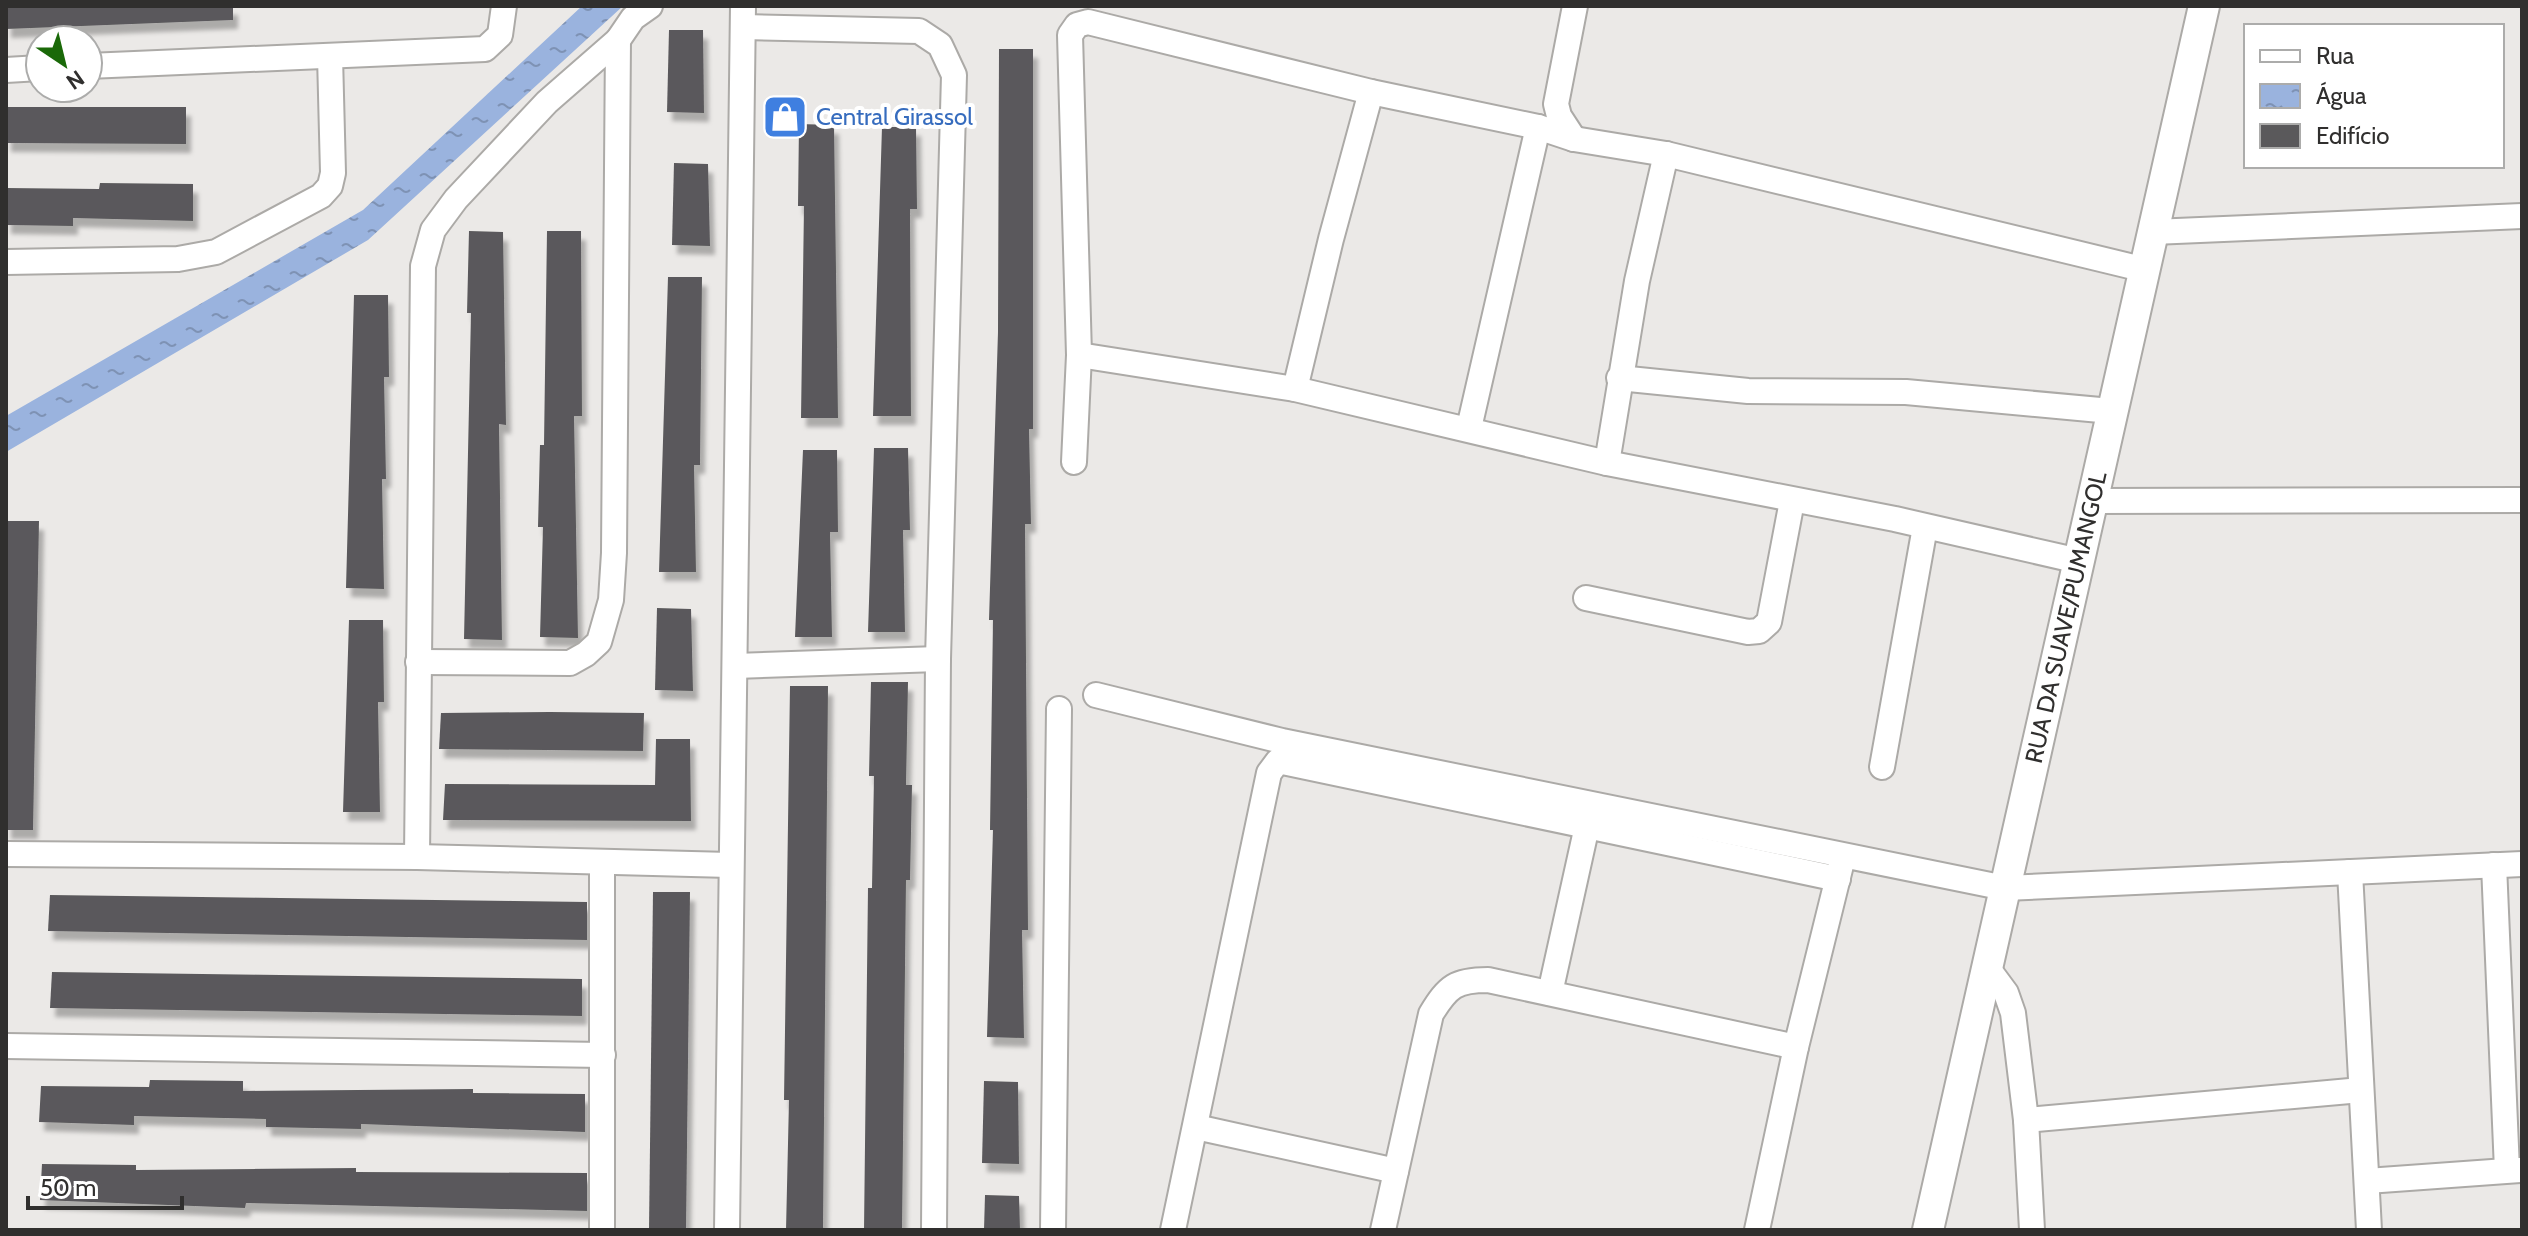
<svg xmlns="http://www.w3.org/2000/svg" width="2528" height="1236" font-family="Cabin,sans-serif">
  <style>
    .water { fill: url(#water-ripples) }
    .building { fill: #5a595b; filter: url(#shadow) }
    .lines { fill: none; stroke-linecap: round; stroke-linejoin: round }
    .minor-casing { stroke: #acaaa7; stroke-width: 28 }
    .tertiary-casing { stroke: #acaaa7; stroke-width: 34 }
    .minor { stroke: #fff; stroke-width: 24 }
    .tertiary { stroke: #fff; stroke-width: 30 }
    .labels { text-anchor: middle; stroke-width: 8; stroke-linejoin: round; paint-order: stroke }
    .shop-label { font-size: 24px; fill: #366cbe; stroke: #fff; text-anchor: start }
    .street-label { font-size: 24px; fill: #302f2e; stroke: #fff }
  </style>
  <defs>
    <pattern id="water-ripples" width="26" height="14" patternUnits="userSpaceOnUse" patternTransform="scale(2)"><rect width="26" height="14" fill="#9ab3de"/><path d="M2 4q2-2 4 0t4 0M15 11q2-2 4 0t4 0" fill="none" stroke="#7e92b4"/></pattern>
    <filter id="shadow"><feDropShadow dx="5" dy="9" stdDeviation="2" flood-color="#0004"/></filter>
  </defs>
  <rect width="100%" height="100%" fill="#ebe9e7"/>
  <polygon class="water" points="582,6 623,6 368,240 6,452 6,416 363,210"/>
  <g class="building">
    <polygon points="6,6 233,6 233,20 6,29"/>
    <polygon points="669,30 703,30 704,113 667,112"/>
    <polygon points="999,49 1033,49 1033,429 1029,429 1031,524 1025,524 1028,930 1022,930 1024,1038 987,1037 993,830 990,830 993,620 989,620 998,332"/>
    <polygon points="6,107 186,107 186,144 6,143"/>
    <polygon points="799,124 834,125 838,418 801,418 804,206 798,206"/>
    <polygon points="882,127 916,127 917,209 910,209 911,416 873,416"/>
    <polygon points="674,163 708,164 710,246 672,245"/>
    <polygon points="100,183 193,184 193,221 73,218 73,226 6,225 6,188 99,189"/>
    <polygon points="469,231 503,232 506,425 499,424 502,640 464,639 471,313 467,313"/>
    <polygon points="547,231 581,231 582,416 574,416 578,638 540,637 543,527 538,527 540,445 544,445"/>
    <polygon points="668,277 702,277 700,465 694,465 696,572 659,572"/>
    <polygon points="354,295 388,295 389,377 384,377 386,479 382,479 384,589 346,588"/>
    <polygon points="874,448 908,448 910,530 903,530 905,632 868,632"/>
    <polygon points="803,450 837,450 838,532 830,532 832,637 795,637"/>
    <polygon points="6,521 39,521 33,830 6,830"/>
    <polygon points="657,608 691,609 693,691 655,690"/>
    <polygon points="349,620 383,620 384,702 378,702 380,812 343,812"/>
    <polygon points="871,682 908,682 906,785 912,785 910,880 906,880 902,1230 864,1230 868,888 872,888 874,776 869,776"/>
    <polygon points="790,686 828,686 823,1230 786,1230 789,1100 784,1100"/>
    <polygon points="550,712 644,713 643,751 439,749 441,713"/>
    <polygon points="656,739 690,739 691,821 443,820 445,784 655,785"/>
    <polygon points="653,892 690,892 686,1230 649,1230"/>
    <polygon points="50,895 587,902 587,940 48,931"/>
    <polygon points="52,972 582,979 582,1016 50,1008"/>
    <polygon points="150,1080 243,1081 243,1091 473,1089 473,1093 585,1094 585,1132 361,1124 361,1129 266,1127 266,1119 134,1116 134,1125 39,1122 41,1086 149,1087"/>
    <polygon points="984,1081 1018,1082 1019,1164 982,1163"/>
    <polygon points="42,1164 136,1165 136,1170 356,1168 356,1172 587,1173 587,1211 246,1203 245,1208 40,1200"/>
    <polygon points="985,1195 1019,1196 1020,1230 984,1230"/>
  </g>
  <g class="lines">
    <g class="minor-casing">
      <g id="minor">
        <polyline points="743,27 919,31 940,45 954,75 938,659 934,1230"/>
        <polyline points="88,66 485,49 500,35 504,6"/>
        <polyline points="6,70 40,68"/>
        <polyline points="1574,139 1559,116 1556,104 1575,6"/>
        <polyline points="2153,232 2522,216"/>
        <polyline points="6,262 178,259 216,252 321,196 330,186 333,173 330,56"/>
        <polyline points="1079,355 1295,389 1607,463 1895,519 2079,561"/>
        <polyline points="1619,378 1748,391 1906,392 2111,411"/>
        <polyline points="1295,389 1331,239 1371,92"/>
        <polyline points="1469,428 1538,127"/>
        <polyline points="1074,462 1079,355 1070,35 1077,25 1088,22 1371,92 1538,127 1574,139 1666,154 2146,270"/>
        <polyline points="1607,463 1637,281 1666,154"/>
        <polyline points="2093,501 2522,500"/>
        <polyline points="1586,598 1748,632 1759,631 1769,622 1792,501"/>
        <polyline points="418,662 570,663 586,654 599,642 611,600 614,553 618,40 633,18 650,6"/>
        <polyline points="735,666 938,659"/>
        <polyline points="1096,695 1282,741 2005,888 2522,864"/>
        <polyline points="1882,767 1925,527"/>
        <polyline points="6,854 417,857 730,865"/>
        <polyline points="417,857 423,266 433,230 456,199 547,102 618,40"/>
        <polyline points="2494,865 2507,1170"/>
        <polyline points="2350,872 2369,1230"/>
        <polyline points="1989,970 2006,993 2013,1013 2026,1120 2032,1230"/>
        <polyline points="1550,993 1587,826"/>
        <polyline points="6,1046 603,1055"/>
        <polyline points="2026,1120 2361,1090"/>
        <polyline points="1196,1127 1396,1171"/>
        <polyline points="2367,1181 2520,1170"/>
        <polyline points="602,1230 602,863"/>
        <polyline points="727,1230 743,6"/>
        <polyline points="1053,1230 1059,709"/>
        <polyline points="1173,1230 1269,773 1278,761 1838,879"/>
        <path d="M1383 1230 1431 1014C1448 986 1456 980 1488 980L1796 1047"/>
        <polyline points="1757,1230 1796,1047 1841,865"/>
      </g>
    </g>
    <g class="tertiary-casing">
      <g id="tertiary">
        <path id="s1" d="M1928 1230 2204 6"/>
      </g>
    </g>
    <use href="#minor" class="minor"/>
    <use href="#tertiary" class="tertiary"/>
  </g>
  <defs>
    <g id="shop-square" transform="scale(2.3)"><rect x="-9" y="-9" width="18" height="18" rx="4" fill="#3f7fe0" stroke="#fff"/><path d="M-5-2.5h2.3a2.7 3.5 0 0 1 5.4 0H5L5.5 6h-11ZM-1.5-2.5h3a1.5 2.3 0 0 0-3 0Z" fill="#fff"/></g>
  </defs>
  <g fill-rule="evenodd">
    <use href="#shop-square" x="785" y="117"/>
  </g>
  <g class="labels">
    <g class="shop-label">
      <text x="816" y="125">Central Girassol</text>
    </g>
    <g class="street-label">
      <text dy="8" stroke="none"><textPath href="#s1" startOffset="628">RUA DA SUAVE/PUMANGOL</textPath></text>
    </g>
  </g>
  <rect width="2528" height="1236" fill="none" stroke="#302f2e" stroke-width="16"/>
  <rect x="2244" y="24" width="260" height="144" fill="#ffffff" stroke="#acacab" stroke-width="2"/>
  <rect x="2260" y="50" width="40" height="12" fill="#ffffff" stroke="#acacab" stroke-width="2"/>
  <text x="2316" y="64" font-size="24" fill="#302f2e">Rua</text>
  <rect x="2260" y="84" width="40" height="24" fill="url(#water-ripples)" stroke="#acacab" stroke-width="2"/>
  <text x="2316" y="104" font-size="24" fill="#302f2e">Água</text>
  <rect x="2260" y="124" width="40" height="24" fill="#5a595b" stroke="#acacab" stroke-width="2"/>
  <text x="2316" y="144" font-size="24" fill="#302f2e">Edifício</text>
  <g transform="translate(64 64) rotate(145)"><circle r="38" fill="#ffffff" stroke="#acacab" stroke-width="2"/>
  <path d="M0-6L14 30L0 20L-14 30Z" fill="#1a6908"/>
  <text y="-12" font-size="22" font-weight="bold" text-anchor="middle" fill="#302f2e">N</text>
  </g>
  <path d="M28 1196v12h154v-12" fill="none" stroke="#302f2e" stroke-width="4"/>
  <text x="40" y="1196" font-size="24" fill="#302f2e" stroke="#ffffff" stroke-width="6" paint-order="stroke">50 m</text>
</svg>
